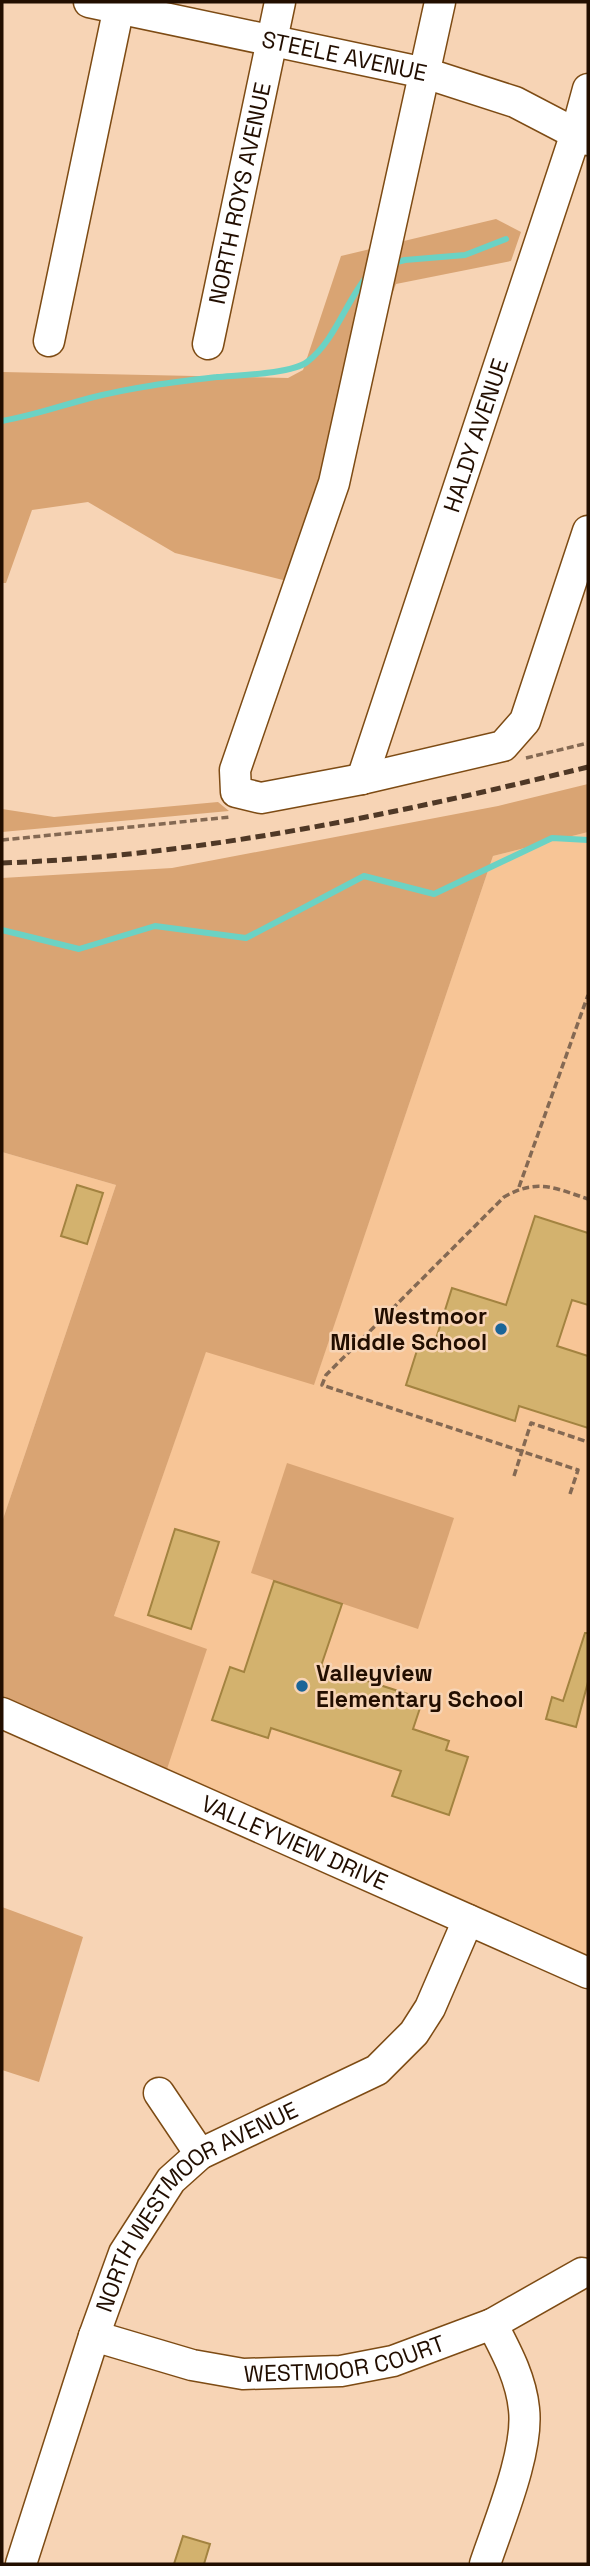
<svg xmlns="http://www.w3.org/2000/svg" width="590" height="2566" font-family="'Space Grotesk',sans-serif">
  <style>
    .built { fill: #f7c596 }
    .green { fill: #d9a473 }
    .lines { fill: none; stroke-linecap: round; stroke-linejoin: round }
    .stream { stroke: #6bd2c4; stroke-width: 6 }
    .building { fill: #d3b26e; stroke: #a38340; stroke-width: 2 }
    .minor-casing { stroke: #7d4b14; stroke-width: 33 }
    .path { stroke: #846953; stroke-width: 3.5; stroke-dasharray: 7 3.5; stroke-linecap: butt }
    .minor { stroke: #fff; stroke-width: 30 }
    .rail { stroke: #4f3826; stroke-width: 5; stroke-dasharray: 10 5; stroke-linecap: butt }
    .poi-dot { fill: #1a6598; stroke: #f7d4b5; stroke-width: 2.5 }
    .labels { text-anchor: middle; stroke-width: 5; stroke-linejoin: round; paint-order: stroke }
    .street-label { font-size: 23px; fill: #220e00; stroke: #f7d4b5 }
    .poi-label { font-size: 23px; font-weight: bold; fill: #220e00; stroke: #f7d4b5; text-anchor: end }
  </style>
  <rect width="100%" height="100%" fill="#f7d4b5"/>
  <g class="built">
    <polygon points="588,832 588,1973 162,1784 114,1616 206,1351 314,1384 493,856"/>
    <polygon points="2,1152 116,1185 2,1522"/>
  </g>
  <g class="green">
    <polygon points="496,219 521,232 511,261 396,284 287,581 175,553 88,502 32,510 6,583 2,583 2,372 288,378 303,370 341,256"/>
    <polygon points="588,784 588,832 493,856 314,1385 206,1352 114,1616 207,1649 162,1784 2,1713 2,1522 116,1185 2,1152 2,878 172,868 498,806"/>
    <polygon points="218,802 229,811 2,832 2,809 54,817"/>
    <polygon points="287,1463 454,1518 418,1629 251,1573"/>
    <polygon points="2,1907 83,1937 39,2082 2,2070"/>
  </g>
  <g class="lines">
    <g class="stream">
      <polyline points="393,263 405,260 465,255 506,239"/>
      <path d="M2 421C32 416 60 406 90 398 132 387 175 382 217 377 238 375 291 374 307 362 335 341 346 301 368 275"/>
      <polyline points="2,930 79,949 155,926 246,938 364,876 434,894 552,838 588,840"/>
    </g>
  </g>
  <g class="building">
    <polygon points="77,1185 103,1193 87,1244 61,1236"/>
    <polygon points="535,1216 588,1233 588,1305 572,1300 557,1346 588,1356 588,1428 519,1406 515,1421 406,1385 420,1341 434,1345 452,1288 506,1305"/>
    <polygon points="175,1529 219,1542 191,1629 148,1615"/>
    <polygon points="274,1581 342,1604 321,1666 423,1699 413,1729 449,1741 446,1750 468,1757 449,1815 392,1796 401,1771 271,1728 268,1738 212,1720 230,1667 244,1672"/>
    <polygon points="585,1633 588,1633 588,1682 576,1727 546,1719 552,1697 563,1701"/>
    <polygon points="183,2536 210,2544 204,2564 174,2564"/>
  </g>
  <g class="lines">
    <g class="minor-casing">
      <g id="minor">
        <path id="s1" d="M89 2 425 73 515 102 588 140"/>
        <polyline points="440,2 334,483 235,770 236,792 261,798 362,779 503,746 525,721 588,531"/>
        <polyline points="49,341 120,2"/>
        <path id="s2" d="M208 344 280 2"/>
        <path id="s3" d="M362 779 576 133 588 89"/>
        <path id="s4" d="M2 1713 588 1973"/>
        <polyline points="159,2093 200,2154"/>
        <path id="s5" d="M94 2336 192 2365 243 2374 341 2371 393 2361 492 2324 582 2273"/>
        <path id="s6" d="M21 2564 94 2336 124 2253 171 2180 200 2154 377 2070 414 2033 430 2008 468 1920"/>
        <path d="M485 2564C499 2522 529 2451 524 2409 521 2378 506 2351 492 2324"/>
      </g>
    </g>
    <g class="path">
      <polyline points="526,758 588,743"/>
      <polyline points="2,840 230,817"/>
      <polyline points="519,1187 588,995"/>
      <polyline points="514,1476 531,1423 588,1442"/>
      <path d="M570 1494 578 1470 322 1385 326 1375 504 1197C537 1178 555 1188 588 1199"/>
    </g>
    <use href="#minor" class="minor"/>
    <path class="rail" d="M2 863C200 856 396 814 588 767"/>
  </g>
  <g class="poi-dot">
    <circle cx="501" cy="1329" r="7"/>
    <circle cx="302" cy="1686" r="7"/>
  </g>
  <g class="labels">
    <g class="street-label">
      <text dy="8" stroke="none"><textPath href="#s1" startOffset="261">STEELE AVENUE</textPath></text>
      <text dy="8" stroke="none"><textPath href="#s2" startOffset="154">NORTH ROYS AVENUE</textPath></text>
      <text dy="8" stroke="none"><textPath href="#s3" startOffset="362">HALDY AVENUE</textPath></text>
      <text dy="8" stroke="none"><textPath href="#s4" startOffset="320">VALLEYVIEW DRIVE</textPath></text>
      <text dy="8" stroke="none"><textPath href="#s6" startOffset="413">NORTH WESTMOOR AVENUE</textPath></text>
      <text dy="8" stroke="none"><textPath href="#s5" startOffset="257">WESTMOOR COURT</textPath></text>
    </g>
    <g class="poi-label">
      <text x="487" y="1324">Westmoor<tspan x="487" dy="26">Middle School</tspan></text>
      <text x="316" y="1681" text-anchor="start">Valleyview<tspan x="316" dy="26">Elementary School</tspan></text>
    </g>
  </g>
  <rect width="590" height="2566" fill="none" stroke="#220e00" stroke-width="7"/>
</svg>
